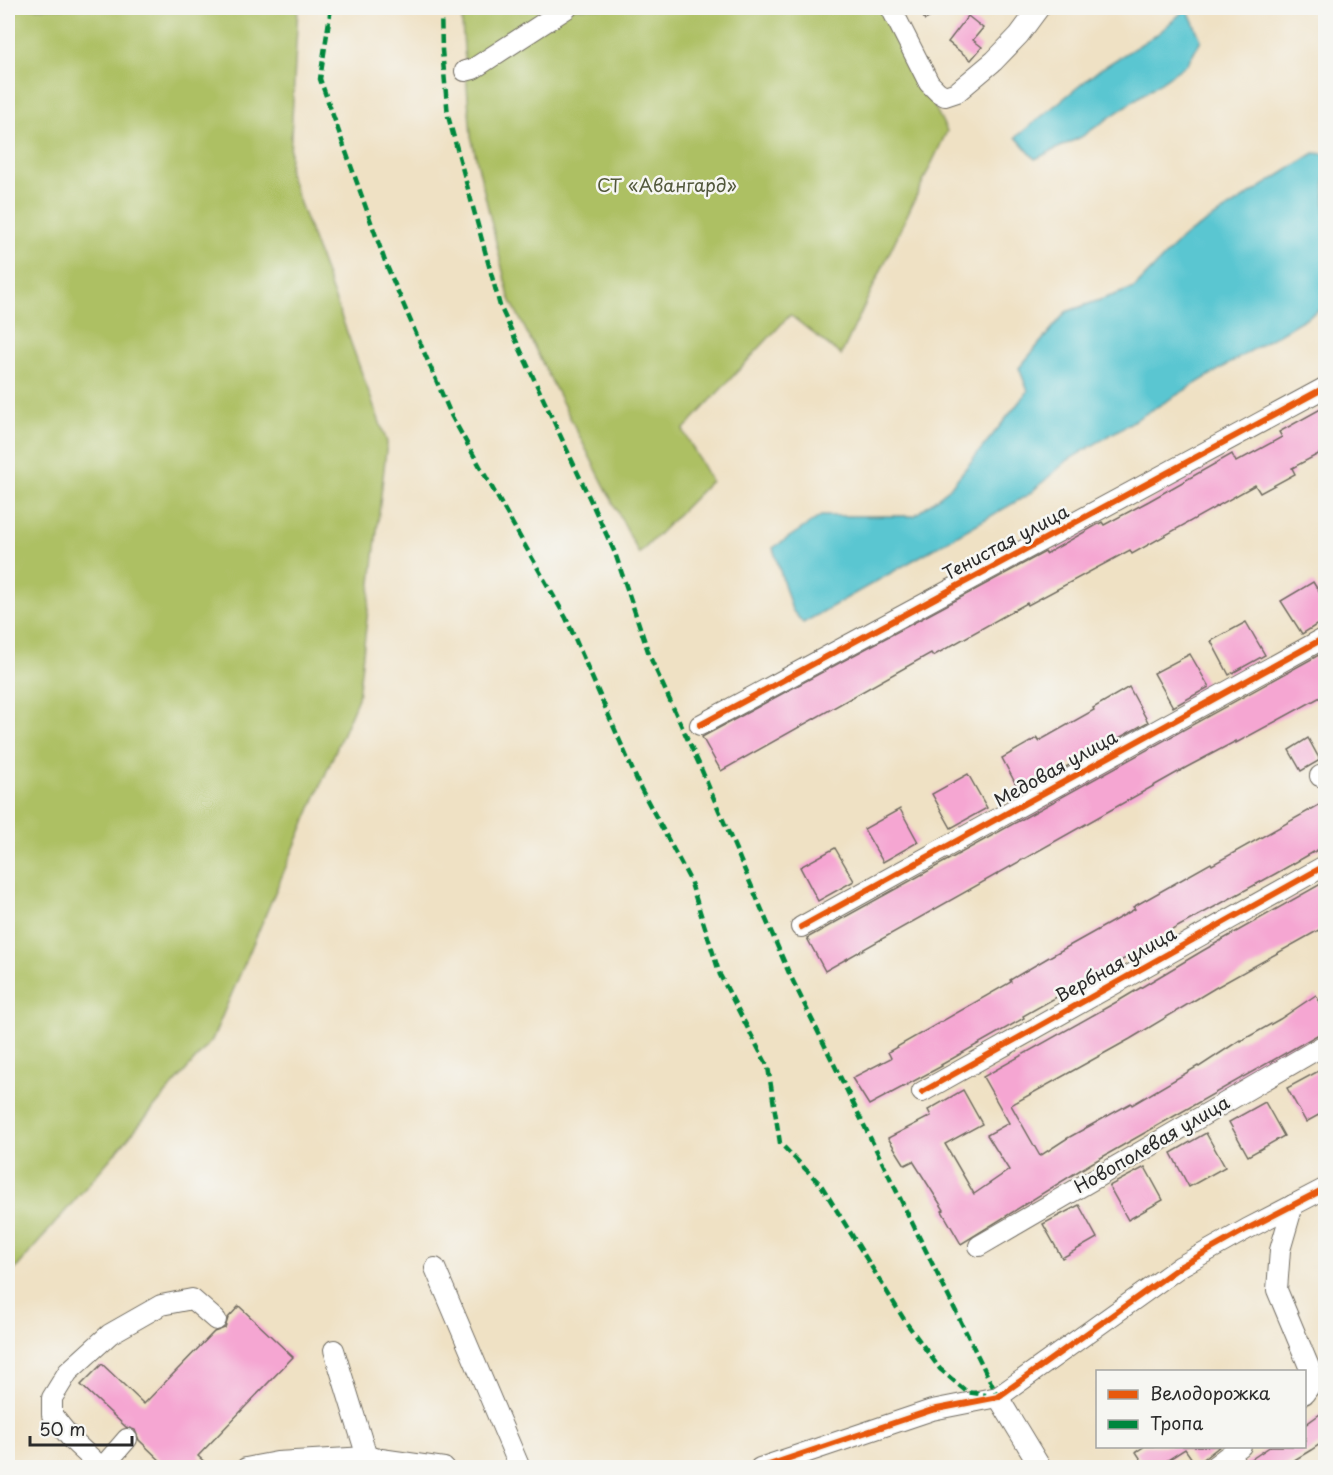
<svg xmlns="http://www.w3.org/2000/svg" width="1333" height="1475" font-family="'Playpen Sans',sans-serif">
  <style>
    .green { fill: #adc064; stroke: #6c7648; stroke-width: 1.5 }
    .water { fill: #5ac6d1; stroke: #42787e; stroke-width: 1.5 }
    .building { fill: #f5a6d2 }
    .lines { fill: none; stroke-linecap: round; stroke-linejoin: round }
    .minor-casing { stroke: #706b61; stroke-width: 22 }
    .minor { stroke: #fff; stroke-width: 20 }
    .quiet { stroke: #00873e; stroke-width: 4.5; stroke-dasharray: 9 4.5; stroke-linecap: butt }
    .cycleway-casing { stroke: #f6f6f2; stroke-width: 10 }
    .cycleway { stroke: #e8590c; stroke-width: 6 }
    .labels { text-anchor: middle; stroke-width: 5; stroke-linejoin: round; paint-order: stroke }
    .park-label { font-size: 18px; fill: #52583c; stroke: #f6f6f2 }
    .street-label { font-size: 18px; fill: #2b2b2b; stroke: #f6f6f2 }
  </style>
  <rect width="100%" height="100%" fill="#f6f6f2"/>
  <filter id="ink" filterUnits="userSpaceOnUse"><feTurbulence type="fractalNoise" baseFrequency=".0167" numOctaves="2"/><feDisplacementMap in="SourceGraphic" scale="12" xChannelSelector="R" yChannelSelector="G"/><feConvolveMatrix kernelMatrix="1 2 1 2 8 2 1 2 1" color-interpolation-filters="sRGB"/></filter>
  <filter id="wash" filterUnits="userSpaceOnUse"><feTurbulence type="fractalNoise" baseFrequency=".008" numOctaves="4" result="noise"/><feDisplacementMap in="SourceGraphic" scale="24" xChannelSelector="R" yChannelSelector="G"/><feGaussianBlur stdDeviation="1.35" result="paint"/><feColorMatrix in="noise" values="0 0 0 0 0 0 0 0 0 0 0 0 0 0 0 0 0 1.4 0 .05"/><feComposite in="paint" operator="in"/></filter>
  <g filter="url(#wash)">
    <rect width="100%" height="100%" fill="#efe1c4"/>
    <g class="green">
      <polygon points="8,8 298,8 289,173 387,442 358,698 212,1040 8,1278"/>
      <polygon points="463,8 884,8 947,131 841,355 790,315 683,430 711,481 639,554 509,297 471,136 462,23"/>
    </g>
    <g class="water">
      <polygon points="1187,8 1201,40 1187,64 1081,137 1035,159 1016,137 1099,70 1159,33"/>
      <polygon points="1314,153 1325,154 1325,308 1319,310 1068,460 1028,495 803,623 792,610 773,548 821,516 914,516 949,489 1028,391 1019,368 1066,312 1134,288 1183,237"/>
    </g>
    <g id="blocks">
      <g class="building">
        <polygon points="918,8 947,8 925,20"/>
        <polygon points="968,16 983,28 973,40 982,47 971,60 948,42"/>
        <polygon points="1326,406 1326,450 1292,468 1295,474 1260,493 1255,485 1132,554 1130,550 1028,605 1027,603 933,656 931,653 721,771 702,737 1045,552 1046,554 1102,522 1104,525 1149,501 1232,454 1236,462 1282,437 1279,432"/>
        <polygon points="1313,582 1326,603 1326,619 1302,634 1281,601"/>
        <polygon points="1246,622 1265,655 1229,675 1211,641"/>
        <polygon points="1326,651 1326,694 1236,743 1236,741 1187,767 825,971 807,938"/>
        <polygon points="1190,654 1209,687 1173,707 1154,673"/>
        <polygon points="1129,687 1148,722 1020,792 1002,758 1037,738 1039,741 1094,710 1093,708"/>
        <polygon points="1308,738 1320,760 1301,771 1289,750"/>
        <polygon points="968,774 987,808 951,828 932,794"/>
        <polygon points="1326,801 1326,845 1275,874 1146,944 1147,946 1023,1016 1024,1018 941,1065 942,1066 869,1105 852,1078 891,1058 888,1052 1011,982 1010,980 1051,956 1135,909 1133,907 1211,863 1212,865"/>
        <polygon points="900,809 918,842 883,862 864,829"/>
        <polygon points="835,848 854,881 818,901 800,867"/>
        <polygon points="1326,881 1326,926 1215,988 1130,1039 1011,1105 1040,1156 1066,1139 1131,1103 1132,1105 1198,1066 1199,1067 1240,1040 1241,1041 1280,1019 1316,995 1326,1014 1326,1030 1090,1164 961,1244 942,1211 944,1210 913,1161 905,1165 888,1138 931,1116 928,1110 963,1090 982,1124 945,1144 974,1194 1009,1170 987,1135 1009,1123 983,1077 1120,1000 1204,950"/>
        <polygon points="1326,1067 1326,1111 1306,1122 1287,1088"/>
        <polygon points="1265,1102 1284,1136 1248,1156 1229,1122"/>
        <polygon points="1206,1133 1225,1167 1189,1187 1171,1153"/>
        <polygon points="1145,1167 1163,1200 1128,1220 1109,1186"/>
        <polygon points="1079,1205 1097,1238 1062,1258 1043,1224"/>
        <polygon points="239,1306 293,1357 198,1456 210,1467 167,1467 139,1440 135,1430 126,1427 81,1385 102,1364 144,1404 214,1332 225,1328 228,1318"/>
        <polygon points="1320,1414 1326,1423 1326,1440 1311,1450 1283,1467 1240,1467 1271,1446 1305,1446 1305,1425"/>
        <polygon points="1145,1446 1220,1446 1196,1465 1185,1449 1157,1467 1146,1467 1136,1452"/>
      </g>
    </g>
  </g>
  <g filter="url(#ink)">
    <use href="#blocks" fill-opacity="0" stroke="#706b61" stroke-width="1.5"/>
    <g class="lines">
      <g class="minor-casing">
        <g id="minor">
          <polyline points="891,8 929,83 938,92 945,96 957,92 994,61 1019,35 1039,8"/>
          <polyline points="465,71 473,69 567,8"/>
          <polyline points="700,725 1326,387"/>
          <polyline points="1320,776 1326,773"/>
          <polyline points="801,927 1326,637"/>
          <polyline points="922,1092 1326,865"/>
          <polyline points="1293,1205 1280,1250 1277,1290 1310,1369 1309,1387 1304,1394"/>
          <polyline points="979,1246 1326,1044"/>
          <polyline points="435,1268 520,1468"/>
          <polyline points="334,1350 367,1457"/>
          <polyline points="998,1397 1041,1468"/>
          <polyline points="127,1439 102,1468 73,1441 52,1415 52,1398 68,1372 110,1334 161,1305 192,1299 216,1320"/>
          <polyline points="246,1468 277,1462 367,1457 444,1468"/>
          <polyline points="760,1468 932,1410 998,1397 1181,1266 1247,1229 1326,1188"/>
          <polyline points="1212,1468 1241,1446"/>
        </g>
      </g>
      <use href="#minor" class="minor"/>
      <g class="quiet">
        <polyline points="331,8 320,79 386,264 452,417 566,618 640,787 690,880 720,975 768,1067 780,1143 821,1185 905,1321 940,1369 967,1392 986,1395"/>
        <polyline points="441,8 442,50 448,116 500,306 615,553 650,657 699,764 789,973 998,1397"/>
      </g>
      <g class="cycleway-casing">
        <g id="cycleway">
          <polyline points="700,725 1326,387"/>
          <polyline points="801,927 1326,637"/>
          <polyline points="922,1092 1326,865"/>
          <polyline points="760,1468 932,1410 998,1397 1181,1266 1247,1229 1326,1188"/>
        </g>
      </g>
      <use href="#cycleway" class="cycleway"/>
    </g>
  </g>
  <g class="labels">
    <g class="park-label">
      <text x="667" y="192">СТ «Авангард»</text>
    </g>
    <g class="street-label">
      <text transform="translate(1006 543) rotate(-28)" y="6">Тенистая улица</text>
      <text transform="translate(1056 769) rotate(-29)" y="6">Медовая улица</text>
      <text transform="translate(1116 965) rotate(-29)" y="6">Вербная улица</text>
      <text transform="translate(1152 1145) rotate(-30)" y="6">Новополевая улица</text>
    </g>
  </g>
  <rect width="1333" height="1475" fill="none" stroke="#f6f6f2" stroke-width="30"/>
  <rect x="1096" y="1370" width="210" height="78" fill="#f6f6f2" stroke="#a5a5a2" stroke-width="1.5"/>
  <rect x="1108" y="1390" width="30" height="9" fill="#e8590c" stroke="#a5a5a2" stroke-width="1.5"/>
  <text x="1150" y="1400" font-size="18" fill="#2b2b2b">Велодорожка</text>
  <rect x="1108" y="1420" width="30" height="9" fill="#00873e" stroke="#a5a5a2" stroke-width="1.5"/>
  <text x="1150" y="1430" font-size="18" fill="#2b2b2b">Тропа</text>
  <path d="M30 1436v9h102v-9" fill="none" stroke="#2b2b2b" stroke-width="3"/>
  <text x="39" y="1436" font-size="18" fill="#2b2b2b" stroke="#f6f6f2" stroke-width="4.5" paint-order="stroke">50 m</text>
</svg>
